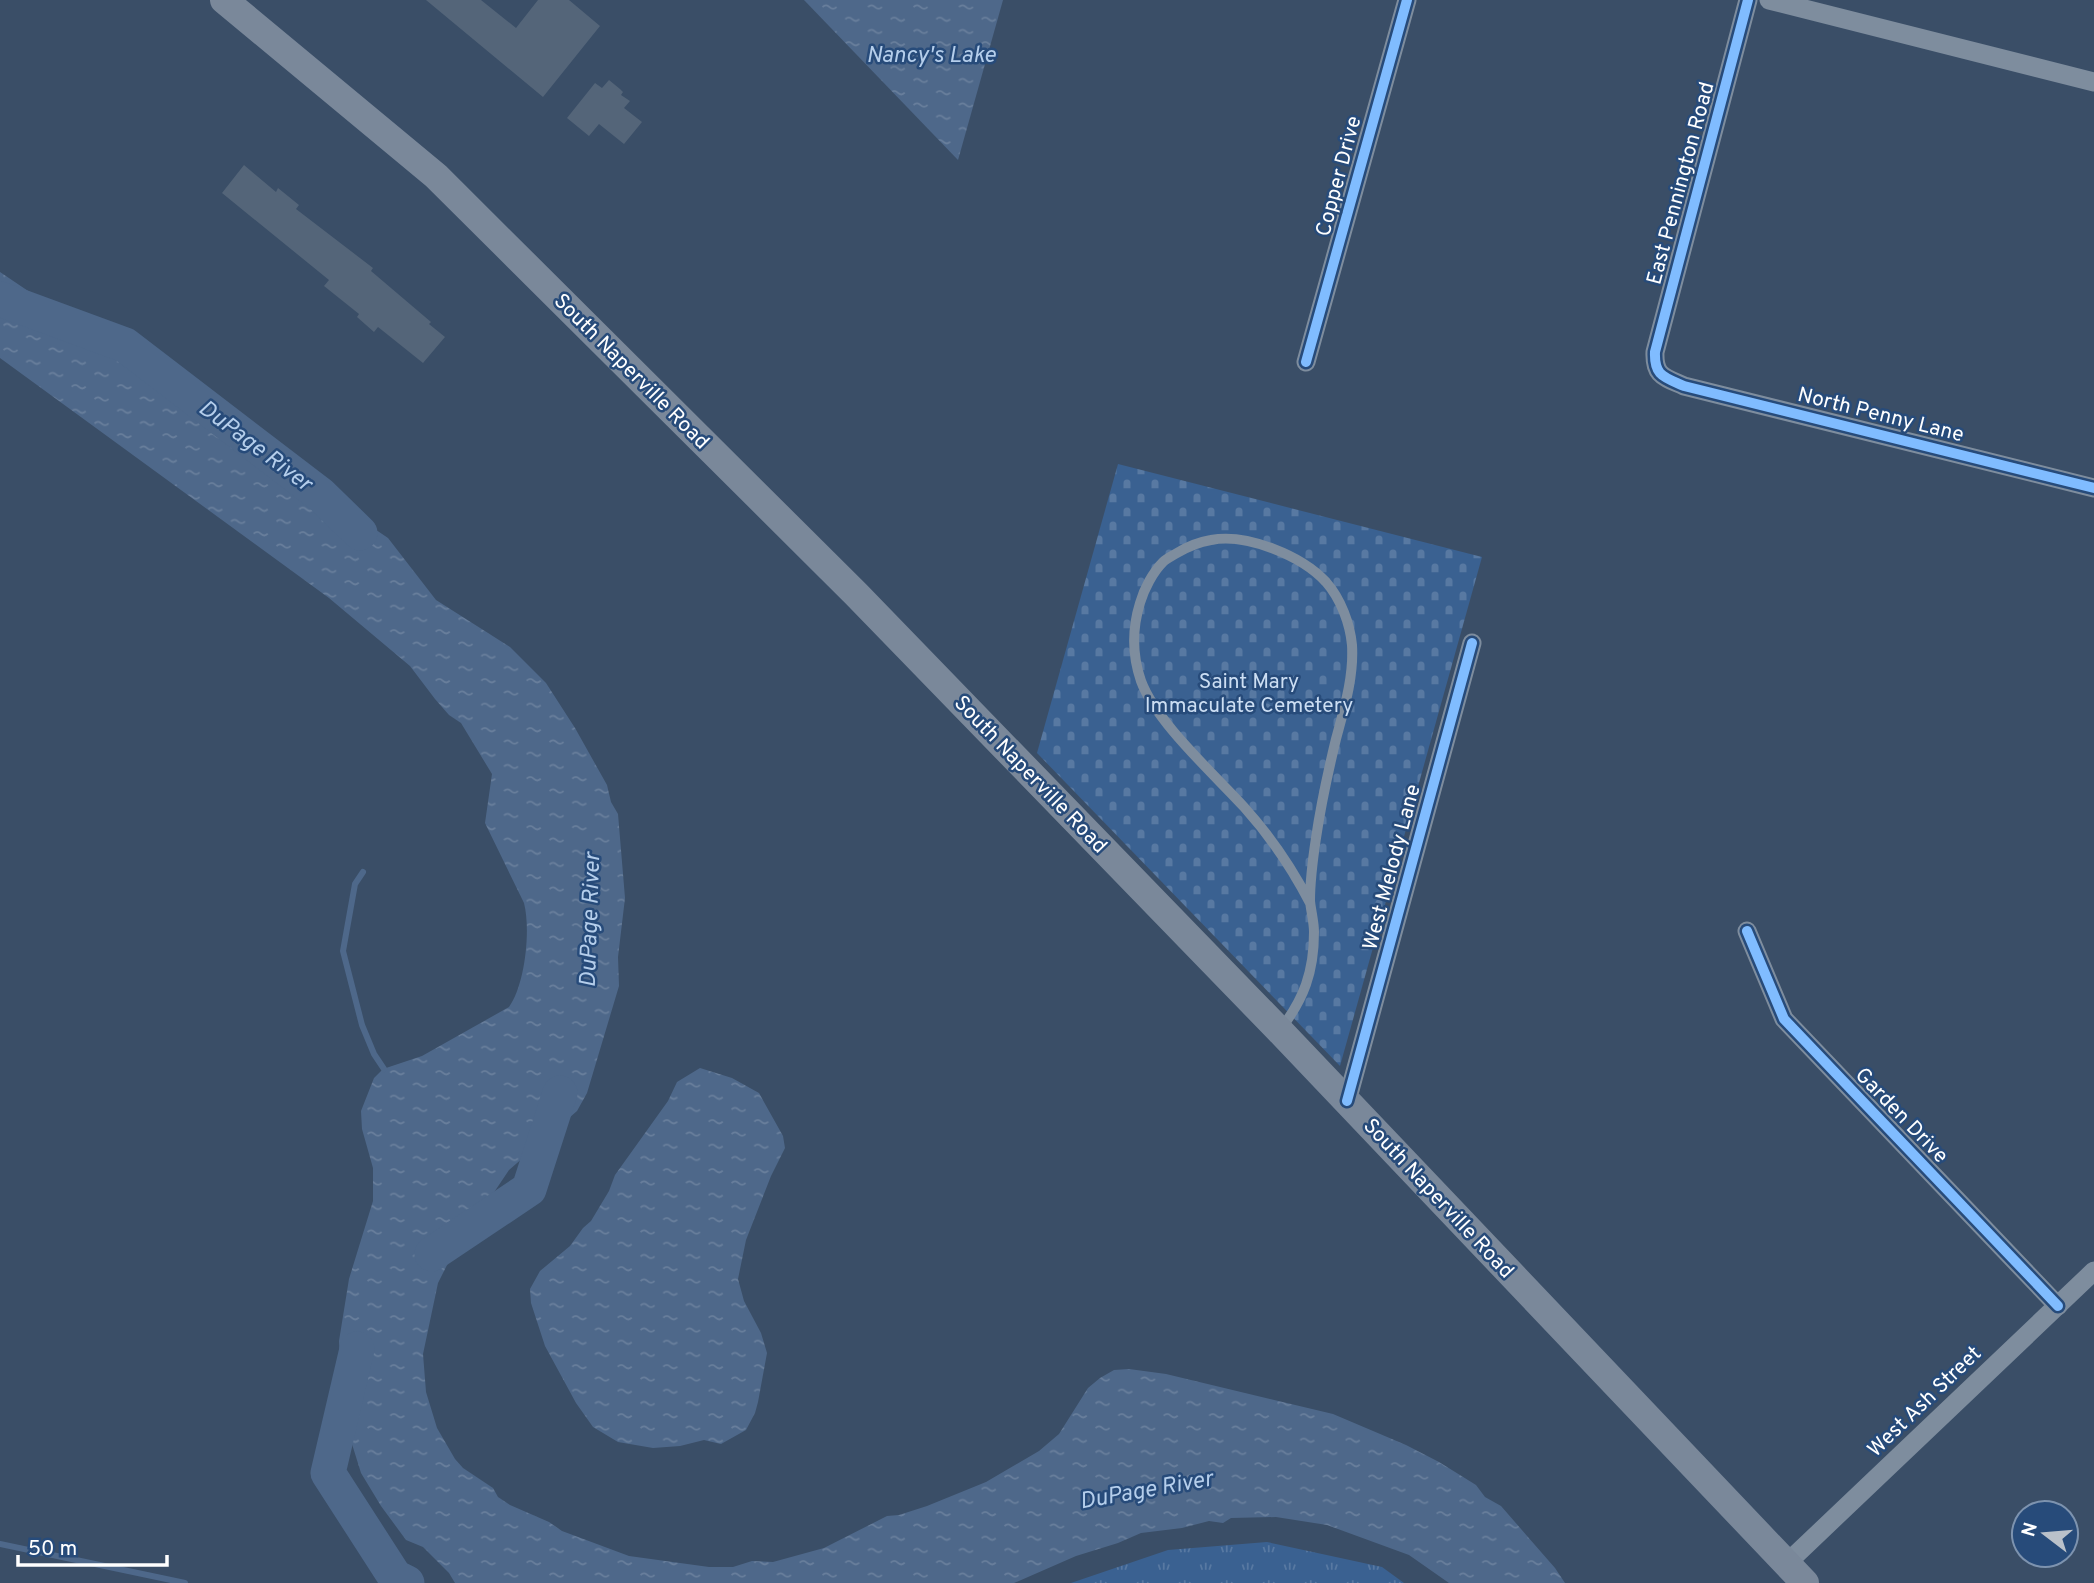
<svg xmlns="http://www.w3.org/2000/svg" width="2094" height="1583" font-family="Overpass,sans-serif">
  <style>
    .grass { fill: url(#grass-tufts) }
    .cemetery { fill: url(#cemetery-stones) }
    .water { fill: url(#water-ripples) }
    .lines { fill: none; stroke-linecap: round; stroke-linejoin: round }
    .stream { stroke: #4e688a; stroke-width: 6 }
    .river { stroke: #4e688a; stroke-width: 35 }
    .building { fill: #546579 }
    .service { stroke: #7e8d9e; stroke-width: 10 }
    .minor { stroke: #7e8d9e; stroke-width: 19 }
    .secondary { stroke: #7a889a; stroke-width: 28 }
    .cycleway-casing { stroke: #274b7a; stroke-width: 15 }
    .cycleway { stroke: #80bcff; stroke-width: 10 }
    .labels { text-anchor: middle; stroke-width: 5; stroke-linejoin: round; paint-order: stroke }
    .street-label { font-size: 21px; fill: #fff; stroke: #274b7a }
    .park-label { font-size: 21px; fill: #ccdef3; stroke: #274b7a }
    .water-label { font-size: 23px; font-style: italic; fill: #b5ceeb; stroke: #274b7a }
  </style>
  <defs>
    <pattern id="grass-tufts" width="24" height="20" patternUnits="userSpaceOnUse" patternTransform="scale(1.75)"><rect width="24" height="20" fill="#3a6191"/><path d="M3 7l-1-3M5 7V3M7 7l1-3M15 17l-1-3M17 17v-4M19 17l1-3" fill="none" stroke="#5879a2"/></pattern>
    <pattern id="cemetery-stones" width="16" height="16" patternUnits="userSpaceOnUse" patternTransform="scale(1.75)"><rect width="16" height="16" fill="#3a6191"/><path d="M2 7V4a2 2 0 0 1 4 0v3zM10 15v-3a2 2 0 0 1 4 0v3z" fill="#5879a2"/></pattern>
    <pattern id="water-ripples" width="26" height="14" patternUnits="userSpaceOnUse" patternTransform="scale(1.75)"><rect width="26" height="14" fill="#4e688a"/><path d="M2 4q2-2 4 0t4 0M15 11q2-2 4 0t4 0" fill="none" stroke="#697f9c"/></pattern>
  </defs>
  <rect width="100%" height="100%" fill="#3a4e67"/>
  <polygon class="grass" points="1267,1542 1382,1567 1404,1583 1071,1583 1168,1550"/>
  <polygon class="cemetery" points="1118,464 1482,557 1340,1066 1037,753"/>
  <g class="water">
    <polygon points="804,0 1003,0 958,160"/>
    <path d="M0 272 77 324 86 336 152 385 287 477 351 513 388 538 436 600 510 647 546 683 575 728 607 785 611 802 618 814 625 898 618 957 619 986 587 1093 577 1111 509 1170 452 1255 438 1283 423 1354 426 1392 437 1428 455 1459 463 1468 493 1488 498 1497 510 1505 549 1522 562 1531 629 1556 709 1567H733L752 1561 773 1562 824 1548 887 1516 899 1515 927 1506 986 1482 1039 1451 1059 1434 1088 1388 1100 1378 1114 1370 1129 1369 1166 1374 1333 1414 1406 1445 1439 1462 1476 1485 1485 1497 1501 1506 1555 1568 1565 1583H1449L1409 1555 1327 1525 1276 1517 1231 1518 1223 1523 1209 1521 1182 1528 1141 1533 1118 1543 1076 1556 1014 1583H455L449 1573 423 1547 406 1540 381 1506 361 1473 352 1444 353 1433 346 1415 347 1396 341 1382 339 1341 349 1279 373 1201V1168L362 1129 361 1111 374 1078 383 1069 422 1056 509 1007C525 985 531 930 524 903L485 823 492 774 461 723 449 715 435 699 410 666 329 598 0 358Z"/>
    <polygon points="700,1068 732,1078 759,1093 783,1136 785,1148 771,1176 746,1240 738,1279 744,1301 761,1333 767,1353 758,1402 755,1413 746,1430 721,1444 704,1440 680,1446 653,1448 618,1442 593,1427 576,1403 545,1346 531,1303 530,1289 540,1271 570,1246 583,1228 591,1221 609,1191 615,1175 668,1101 677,1082"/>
  </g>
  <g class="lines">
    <g class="stream">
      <polyline points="363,872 355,884 343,951 362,1025 374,1054 384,1069"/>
      <polyline points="0,1544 185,1583"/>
      <polyline points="388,1583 395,1577"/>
    </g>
    <g class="river">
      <polyline points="0,299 125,345 321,495 360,533"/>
      <polyline points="432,1254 529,1189 560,1093"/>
      <polyline points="357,1349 328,1473 395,1577 407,1583"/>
    </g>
  </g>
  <g class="building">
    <polygon points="426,0 481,0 516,28 538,0 569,0 600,26 543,97"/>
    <polygon points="609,80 620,89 623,92 621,95 630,101 624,108 642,122 624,144 599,124 589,136 567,118 595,83 602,88"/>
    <polygon points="244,165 276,192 278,188 299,205 296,209 373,268 371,271 431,322 429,324 445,337 423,363 378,327 374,332 357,317 359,314 324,286 329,280 222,193"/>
  </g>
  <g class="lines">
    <path class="service" d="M1280 1030C1304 999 1314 972 1314 932 1314 922 1311 911 1310 901 1310 880 1313 858 1316 838 1321 804 1328 772 1336 739 1344 709 1354 677 1352 645 1350 624 1341 599 1326 582 1302 556 1247 533 1211 540 1199 542 1187 547 1177 553 1172 556 1167 558 1163 562 1153 572 1144 589 1140 603 1132 629 1132 655 1141 681 1156 722 1214 774 1244 807 1271 837 1292 868 1310 903"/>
    <g class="minor">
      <path d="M1748 0 1655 352C1654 376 1664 377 1684 386L2094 488"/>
      <polyline points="1769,0 2094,82"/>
      <polyline points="1306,362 1407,0"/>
      <polyline points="1747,931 1784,1019 2058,1306"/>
      <polyline points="1347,1101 1472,643"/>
      <polyline points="1786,1564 2094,1271"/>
    </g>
    <polyline class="secondary" points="224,0 436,176 856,594 1279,1030 1805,1583"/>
    <g class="cycleway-casing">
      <g id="cycleway">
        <path d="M1748 0 1655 352C1654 376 1664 377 1684 386L2094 488"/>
        <polyline points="1306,362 1407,0"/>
        <polyline points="1747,931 1784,1019 2058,1306"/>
        <polyline points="1347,1101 1472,643"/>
      </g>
    </g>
    <use href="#cycleway" class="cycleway"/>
  </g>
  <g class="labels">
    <g class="street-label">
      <text transform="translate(1338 176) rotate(-75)" y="7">Copper Drive</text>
      <text transform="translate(1680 183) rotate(-75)" y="7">East Pennington Road</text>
      <text transform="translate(632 371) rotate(45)" y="7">South Naperville Road</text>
      <text transform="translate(1881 414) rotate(14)" y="7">North Penny Lane</text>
      <text transform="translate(1031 774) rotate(46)" y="7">South Naperville Road</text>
      <text transform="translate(1391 867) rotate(-75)" y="7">West Melody Lane</text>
      <text transform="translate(1902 1115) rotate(46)" y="7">Garden Drive</text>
      <text transform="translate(1439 1198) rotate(47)" y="7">South Naperville Road</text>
      <text transform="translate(1924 1401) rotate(-44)" y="7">West Ash Street</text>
    </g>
    <g class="park-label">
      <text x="1249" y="688">Saint Mary<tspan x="1249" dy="24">Immaculate Cemetery</tspan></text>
    </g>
    <g class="water-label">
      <text x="931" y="62">Nancy's Lake</text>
      <text transform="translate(256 445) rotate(37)" y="8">DuPage River</text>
      <text transform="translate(589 920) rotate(-88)" y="8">DuPage River</text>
      <text transform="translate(1146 1489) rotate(-10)" y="8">DuPage River</text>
    </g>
  </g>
  <g transform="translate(2045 1534) rotate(286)"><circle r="33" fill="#274b7a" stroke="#7d93af" stroke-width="2"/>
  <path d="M0-5L12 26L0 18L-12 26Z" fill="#bac1ca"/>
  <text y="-10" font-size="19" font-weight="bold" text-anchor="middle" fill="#ffffff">N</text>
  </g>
  <path d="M18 1555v10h149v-10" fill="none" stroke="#ffffff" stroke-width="3.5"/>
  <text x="28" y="1555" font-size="21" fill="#ffffff" stroke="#274b7a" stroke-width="5" paint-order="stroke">50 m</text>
</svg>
